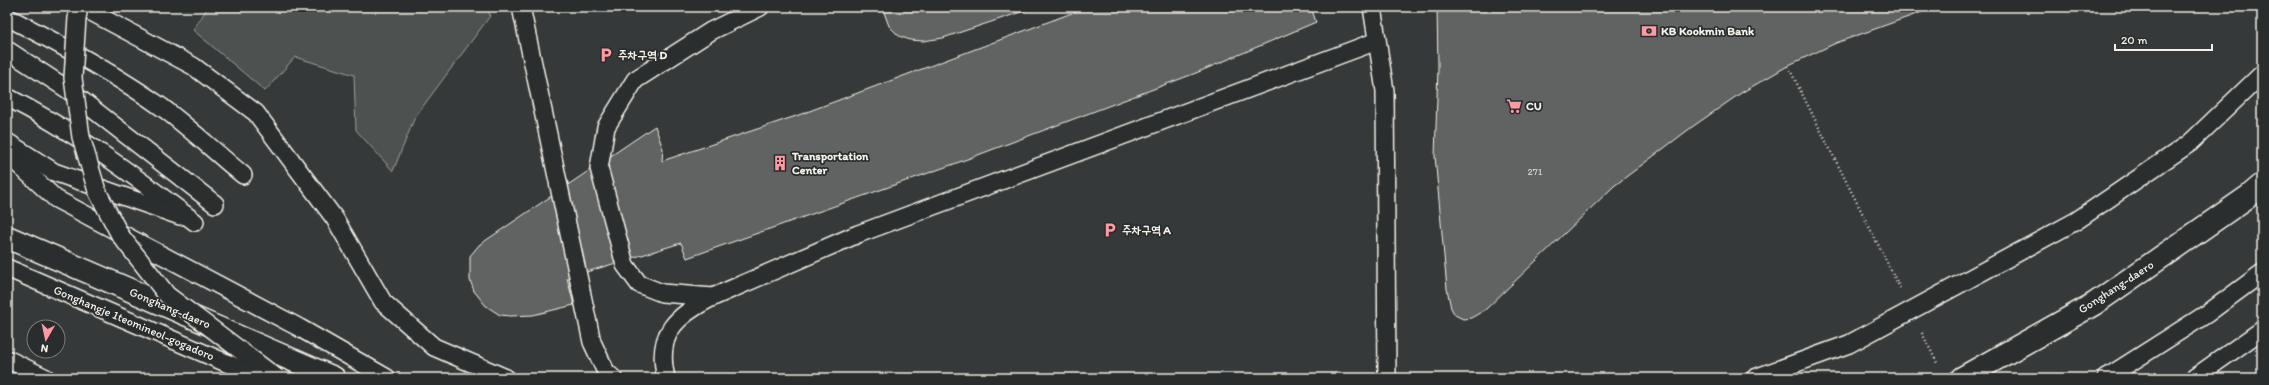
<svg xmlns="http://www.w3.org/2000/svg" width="2269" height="385" font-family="Itim,'Poor Story',sans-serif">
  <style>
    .green { fill: #4e514f; stroke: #a1a19c }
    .building { fill: #616362; stroke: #f4f1e8 }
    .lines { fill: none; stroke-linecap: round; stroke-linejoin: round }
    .lane-casing { stroke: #f4f1e8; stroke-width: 20 }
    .street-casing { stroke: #f4f1e8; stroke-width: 25 }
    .path { stroke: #f4f1e8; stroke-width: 2.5; stroke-dasharray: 1 3; stroke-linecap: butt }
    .lane { stroke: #2a2d2e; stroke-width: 17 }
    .street { stroke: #2a2d2e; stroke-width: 22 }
    .lane-bridge-casing { stroke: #f4f1e8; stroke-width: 20; stroke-linecap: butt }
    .lane-bridge { stroke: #2a2d2e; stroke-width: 17 }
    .labels { text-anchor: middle; stroke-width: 3.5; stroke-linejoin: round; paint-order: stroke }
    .number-label { font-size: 10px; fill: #cfcec6 }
    .poi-label { font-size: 12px; font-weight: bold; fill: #f4f1e8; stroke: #2a2d2e; text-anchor: start }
    .street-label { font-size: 12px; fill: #f4f1e8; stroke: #2a2d2e }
  </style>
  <rect width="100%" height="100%" fill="#363939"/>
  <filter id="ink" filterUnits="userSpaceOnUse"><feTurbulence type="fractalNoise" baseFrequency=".025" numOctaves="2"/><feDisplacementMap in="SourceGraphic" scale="8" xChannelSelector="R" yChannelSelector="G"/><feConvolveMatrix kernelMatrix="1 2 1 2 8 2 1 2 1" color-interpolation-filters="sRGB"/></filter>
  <g filter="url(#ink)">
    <polygon class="green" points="208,7 487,7 490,16 415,117 393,171 356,130 354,75 295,57 265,91 193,30"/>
    <g class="building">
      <polygon points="882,7 1036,7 943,38 923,41 910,40 899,36 889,26"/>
      <polygon points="1088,7 1311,7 1316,22 1196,73 954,164 687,258 681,243 567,278 574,305 533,315 510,316 500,315 486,306 474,291 470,280 470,256 479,245 655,126 663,149 662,161 796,116"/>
      <polygon points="1437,7 1936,7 1836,43 1791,64 1741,93 1692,127 1614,186 1485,310 1471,318 1463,319 1455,315 1451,308 1447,289 1435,156 1438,67"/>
    </g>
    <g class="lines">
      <g class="lane-casing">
        <g id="lane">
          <polyline points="82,7 193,66 256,113 335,219 383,302 434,347 506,378"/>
          <polyline points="521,7 592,342 606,372 613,378"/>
          <polyline points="760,7 711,31 635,80 606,127 599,168 625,265 639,284 662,293 713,297 858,234 1377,41"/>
          <polyline points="1372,7 1385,91 1387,378"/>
          <path d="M7 17C60 44 114 73 163 108 191 129 216 153 243 175"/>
          <polyline points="7,50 67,89 215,204"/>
          <path d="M7 97C74 131 135 176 195 222"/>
          <polyline points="7,142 54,172 180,216"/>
          <polyline points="7,154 56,199 298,327 387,378"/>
          <polyline points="7,359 46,378"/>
          <path d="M666 378C655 333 677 315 713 297"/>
          <polyline points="1755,378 1849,344 2076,221 2190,143 2262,74"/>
          <polyline points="2106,378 2208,313 2262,273"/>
          <polyline points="2194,378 2262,330"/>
        </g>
      </g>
      <g class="street-casing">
        <g id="street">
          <polyline points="7,237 334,378"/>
          <polyline points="1962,378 2094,304 2249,196 2262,185"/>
        </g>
      </g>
      <g class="path">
        <polyline points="1788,66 1900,288"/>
        <polyline points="1922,333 1938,365"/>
        <polyline points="1072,375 1105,376 1105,378"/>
      </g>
      <use href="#lane" class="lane"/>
      <use href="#street" class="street"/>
      <g class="lane-bridge-casing">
        <g id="lane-bridge">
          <polyline points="79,7 77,18 73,78 81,137 97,191 120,235 167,295 277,378"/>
          <polyline points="7,268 261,378"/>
        </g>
      </g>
      <use href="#lane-bridge" class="lane-bridge"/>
    </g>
  </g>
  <defs>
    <g id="bank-bare" transform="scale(1.2)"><path d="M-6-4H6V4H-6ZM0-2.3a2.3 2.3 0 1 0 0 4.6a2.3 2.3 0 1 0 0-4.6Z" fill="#ff9aa2" stroke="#2a2d2e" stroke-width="2.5" paint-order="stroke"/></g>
    <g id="parking-bare" transform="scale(1.2)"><path d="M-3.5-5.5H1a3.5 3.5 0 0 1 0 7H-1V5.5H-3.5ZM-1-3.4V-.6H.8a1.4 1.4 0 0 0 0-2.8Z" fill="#ff9aa2" stroke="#2a2d2e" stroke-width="2.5" paint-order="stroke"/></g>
    <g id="supermarket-bare" transform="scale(1.2)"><path d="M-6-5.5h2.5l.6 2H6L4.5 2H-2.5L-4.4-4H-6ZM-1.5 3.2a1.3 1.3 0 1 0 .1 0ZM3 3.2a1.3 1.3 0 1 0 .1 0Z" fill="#ff9aa2" stroke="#2a2d2e" stroke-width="2.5" paint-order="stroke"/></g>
    <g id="building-bare" transform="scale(1.2)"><path d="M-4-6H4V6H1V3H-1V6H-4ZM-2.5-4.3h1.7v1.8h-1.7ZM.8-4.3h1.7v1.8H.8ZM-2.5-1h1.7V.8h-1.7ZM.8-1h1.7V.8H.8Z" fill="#ff9aa2" stroke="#2a2d2e" stroke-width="2.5" paint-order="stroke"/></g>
  </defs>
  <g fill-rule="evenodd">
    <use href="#bank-bare" x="1649" y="31"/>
    <use href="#parking-bare" x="606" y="55"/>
    <use href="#supermarket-bare" x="1514" y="106"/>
    <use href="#building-bare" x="780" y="163"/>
    <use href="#parking-bare" x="1110" y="230"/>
  </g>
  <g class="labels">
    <g class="number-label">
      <text x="1535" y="175">271</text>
    </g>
    <g class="poi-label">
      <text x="1661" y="35">KB Kookmin Bank</text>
      <text x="618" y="59">주차구역 D</text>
      <text x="1526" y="110">CU</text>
      <text x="792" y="160">Transportation<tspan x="792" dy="14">Center</tspan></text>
      <text x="1122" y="234">주차구역 A</text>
    </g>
    <g class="street-label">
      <text transform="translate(2116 287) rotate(-33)" y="4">Gonghang-daero</text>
      <text transform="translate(170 308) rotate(23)" y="4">Gonghang-daero</text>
      <text transform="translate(134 323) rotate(23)" y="4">Gonghangje 1teomineol-gogadoro</text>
    </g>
  </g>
  <rect width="2269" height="385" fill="none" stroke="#2a2d2e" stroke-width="24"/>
  <rect x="12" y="12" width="2245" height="361" fill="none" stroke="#f4f1e8" stroke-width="1.5" filter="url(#ink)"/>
  <g transform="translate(46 339) rotate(189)"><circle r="19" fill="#2a2d2e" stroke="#7b7b78"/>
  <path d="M0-3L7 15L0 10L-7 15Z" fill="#ff9aa2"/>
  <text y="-6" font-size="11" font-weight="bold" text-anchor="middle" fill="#f4f1e8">N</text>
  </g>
  <path d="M2115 44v6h97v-6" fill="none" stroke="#f4f1e8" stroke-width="2"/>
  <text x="2121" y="44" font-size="12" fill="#f4f1e8" stroke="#2a2d2e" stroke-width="3" paint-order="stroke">20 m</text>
</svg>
